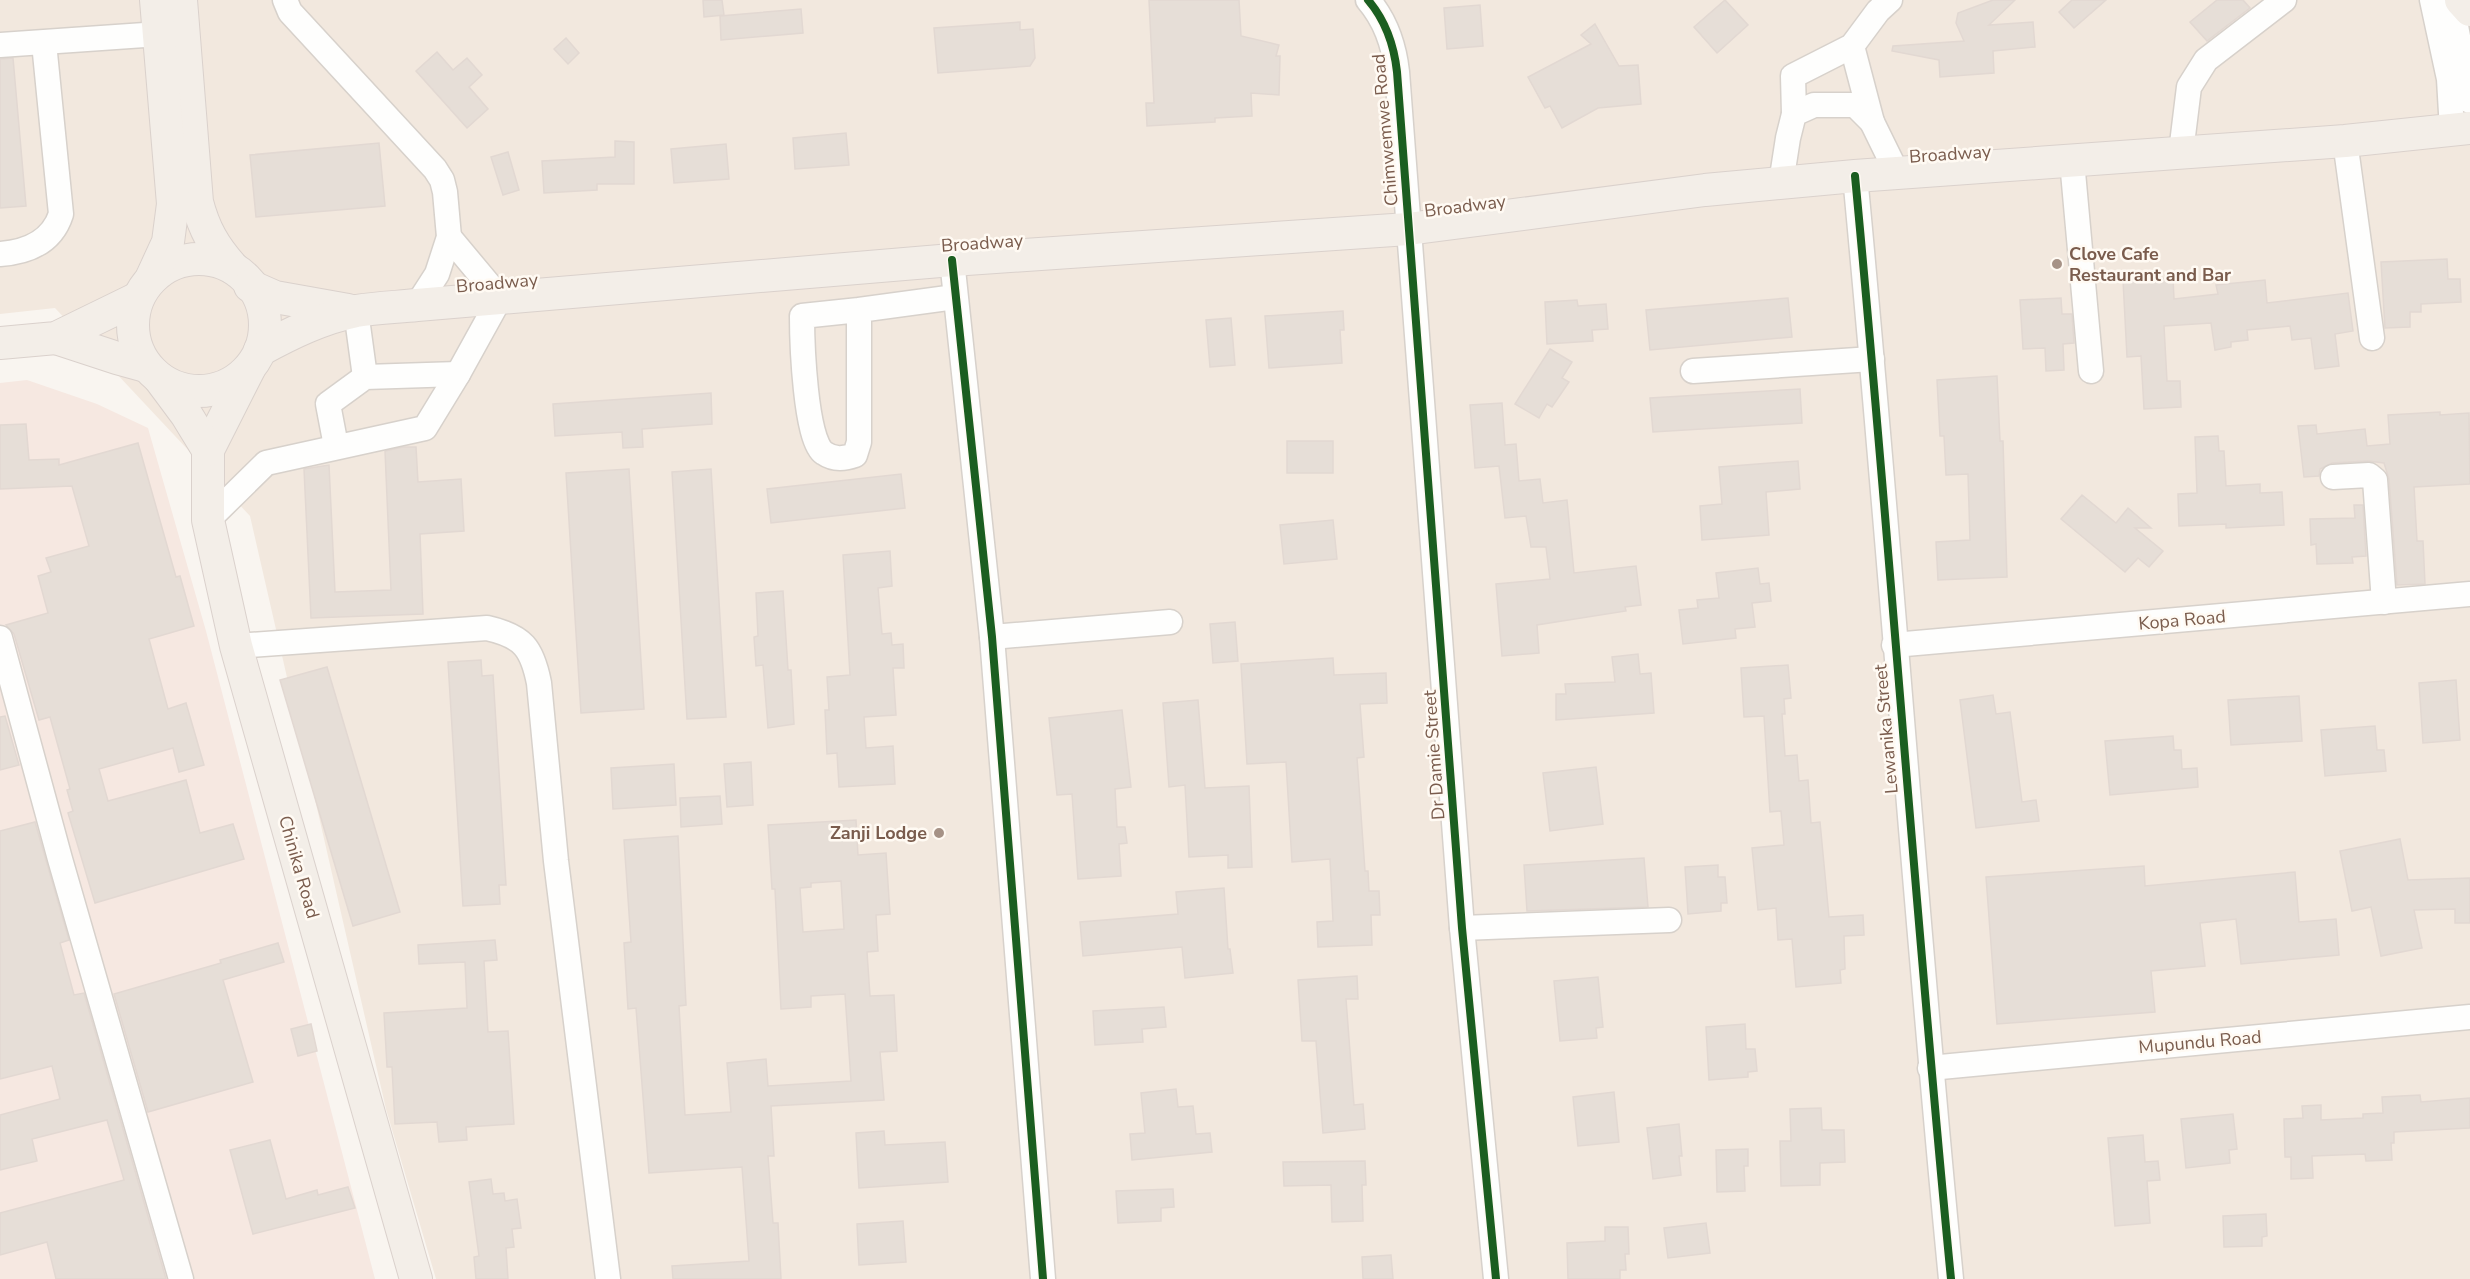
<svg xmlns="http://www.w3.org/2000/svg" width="2470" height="1279" font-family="'Nunito Sans',sans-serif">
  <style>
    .residential { fill: #f2e8de }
    .commercial { fill: #f6e8e1 }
    .building { fill: #e6ded7; stroke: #e2d8d2; stroke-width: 1.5; fill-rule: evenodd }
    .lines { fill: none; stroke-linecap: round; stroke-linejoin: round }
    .minor-casing { stroke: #d7d1cb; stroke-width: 27 }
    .major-casing { stroke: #dad1cc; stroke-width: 34 }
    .minor { stroke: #fefefd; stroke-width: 24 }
    .major { stroke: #f3eee8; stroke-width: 32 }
    .cycleway-casing { stroke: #fffaf3; stroke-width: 11 }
    .cycleway { stroke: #1b5e20; stroke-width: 8 }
    .poi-dot { fill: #a69286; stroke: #fffaf3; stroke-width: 2 }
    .labels { text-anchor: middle; stroke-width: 5; stroke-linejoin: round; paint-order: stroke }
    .street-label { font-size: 18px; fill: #7a5c4d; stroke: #fffaf3 }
    .poi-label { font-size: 18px; font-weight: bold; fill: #7a5c4d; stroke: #fffaf3; text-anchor: start }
  </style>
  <rect width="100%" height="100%" fill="#f9f5f0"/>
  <polygon class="residential" points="0,0 2470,0 2470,1279 436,1279 386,1109 250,516 55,308 0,314"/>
  <polygon class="commercial" points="27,380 97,404 148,428 206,631 375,1279 0,1279 0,383"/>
  <g class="building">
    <polygon points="703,0 722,0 724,15 704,17"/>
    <polygon points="1149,0 1239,0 1241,36 1279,45 1276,56 1280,56 1279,95 1251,93 1252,116 1215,118 1215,122 1147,126 1146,103 1154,103"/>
    <polygon points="1725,0 1748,25 1717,53 1694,27"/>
    <polygon points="1993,0 2015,0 1989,25 2033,22 2035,47 1993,51 1994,73 1940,77 1939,60 1892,51 1893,46 1964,41 1956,23 1958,13"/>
    <polygon points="2072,0 2106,0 2074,28 2059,12"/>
    <polygon points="2217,0 2243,0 2250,8 2207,41 2190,22"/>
    <polygon points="1480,5 1483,46 1447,49 1444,8"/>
    <polygon points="801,9 803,33 721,40 720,16"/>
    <polygon points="1020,22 1020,30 1033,29 1035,58 1030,66 938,73 934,28"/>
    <polygon points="1595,24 1619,66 1638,65 1641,104 1598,108 1562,128 1550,106 1545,108 1528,77 1591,44 1581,35"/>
    <polygon points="566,38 579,53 568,64 554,49"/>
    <polygon points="437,52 453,70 467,58 482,75 469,87 488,109 467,128 416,71"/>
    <polygon points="13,58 26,206 0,208 0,59"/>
    <polygon points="846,133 849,165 795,169 793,138"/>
    <polygon points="615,141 634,142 634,184 597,184 597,190 544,193 542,161 615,157"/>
    <polygon points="379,143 385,206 256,217 250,155"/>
    <polygon points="726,144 729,179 674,183 671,149"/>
    <polygon points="508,152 519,190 503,195 491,157"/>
    <polygon points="2447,259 2448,279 2460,279 2461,302 2421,304 2421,312 2410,312 2410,327 2385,328 2381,262"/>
    <polygon points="2173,278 2174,299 2218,294 2216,285 2265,280 2267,303 2348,293 2353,331 2335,334 2339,366 2315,369 2311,338 2292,340 2290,326 2247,330 2248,340 2231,342 2231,347 2215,350 2211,323 2164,326 2167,381 2180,381 2181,407 2144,409 2141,356 2127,357 2123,280"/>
    <polygon points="1788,298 1792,337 1650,350 1646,310"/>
    <polygon points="2061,298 2062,314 2072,314 2074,343 2063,344 2064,370 2046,371 2045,348 2023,349 2020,300"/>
    <polygon points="1577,300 1578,306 1606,304 1608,329 1592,330 1593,341 1547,344 1545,302"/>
    <polygon points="1343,311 1344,330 1340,330 1342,363 1269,368 1265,316"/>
    <polygon points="1231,318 1235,365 1210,367 1206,320"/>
    <polygon points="1550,349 1572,362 1562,378 1569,382 1552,407 1547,404 1539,418 1515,404"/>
    <polygon points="1997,376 2000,441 2003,441 2007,577 1938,580 1936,542 1970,540 1968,474 1946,475 1944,436 1940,436 1937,380"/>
    <polygon points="1800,389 1802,423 1653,432 1650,398"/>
    <polygon points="711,393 712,424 642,429 643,447 623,448 622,432 555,436 553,404"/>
    <polygon points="1502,403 1505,445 1516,444 1519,481 1540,479 1543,503 1567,500 1574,573 1636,566 1641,605 1625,607 1626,611 1537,625 1539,653 1502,656 1496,584 1550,579 1546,547 1531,547 1526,516 1505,518 1499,466 1475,468 1470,405"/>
    <polygon points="2440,412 2440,415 2469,413 2470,484 2414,487 2417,541 2423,541 2425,584 2397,585 2389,479 2384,463 2368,461 2332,463 2320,469 2319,476 2304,477 2298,426 2316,425 2317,434 2365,429 2367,446 2390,444 2388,415"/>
    <polygon points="26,424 29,460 59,459 59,465 138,443 176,577 180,576 194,626 149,639 168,709 186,703 204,765 179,772 173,748 99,769 108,801 186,780 200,833 233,824 244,859 95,903 68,813 73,811 67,790 70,789 50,717 39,720 14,634 6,625 48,613 38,576 51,572 46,558 89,546 72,486 0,489 0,425"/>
    <polygon points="2218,436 2219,451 2224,451 2226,486 2260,484 2260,493 2282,492 2284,525 2226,528 2226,524 2179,526 2178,494 2197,493 2195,437"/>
    <rect x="1287" y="441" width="46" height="32"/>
    <polygon points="403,447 416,447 418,482 461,479 464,531 420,534 423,614 311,618 304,469 329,465 335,592 391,590 385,451"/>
    <polygon points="1798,461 1800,489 1766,492 1769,535 1702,540 1700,506 1722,504 1719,467"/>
    <polygon points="629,469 644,709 581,713 566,473"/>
    <polygon points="711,469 726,717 687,719 672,472"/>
    <polygon points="901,474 905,508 771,523 767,489"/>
    <polygon points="2082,495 2116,523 2128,508 2151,528 2135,528 2163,551 2149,567 2138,558 2125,572 2061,519"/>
    <polygon points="2354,505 2363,505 2366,556 2352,557 2353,563 2317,564 2316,544 2311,545 2310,519 2355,518"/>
    <polygon points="1333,520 1337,559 1284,564 1280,525"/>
    <polygon points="890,551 892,586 878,588 882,634 891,633 892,645 903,644 904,668 893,668 896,715 864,717 866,748 893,746 895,784 839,787 837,753 827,754 825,710 829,710 827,677 850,675 843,555"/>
    <polygon points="1758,568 1760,584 1769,583 1771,601 1752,603 1755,627 1735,629 1736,638 1683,644 1679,610 1698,608 1697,600 1719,598 1716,573"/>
    <polygon points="783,591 788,670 791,670 794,724 768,728 763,665 756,666 754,637 758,636 756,593"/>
    <polygon points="1235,622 1238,661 1213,663 1210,624"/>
    <polygon points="1638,654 1640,674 1651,673 1654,713 1556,720 1556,694 1566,694 1565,684 1615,682 1612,657"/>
    <polygon points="1333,658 1334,675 1386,673 1387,703 1360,704 1364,757 1357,758 1365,871 1368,871 1369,891 1379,891 1380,915 1371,915 1372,945 1318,947 1317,922 1333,921 1330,859 1292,862 1286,762 1247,764 1241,664"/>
    <polygon points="481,660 482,676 493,675 506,885 499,885 500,904 463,906 448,662"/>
    <polygon points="1788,665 1791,698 1784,699 1785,714 1782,714 1785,756 1797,755 1799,781 1808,780 1811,823 1820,822 1829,917 1863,915 1864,935 1844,936 1845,969 1840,970 1841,983 1796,987 1792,939 1778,940 1776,908 1758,910 1752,848 1784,845 1781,811 1770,812 1764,716 1744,717 1741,668"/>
    <polygon points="327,667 400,912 353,926 280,680"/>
    <polygon points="2456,680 2460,740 2423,743 2419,683"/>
    <polygon points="1993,695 1996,714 2010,712 2022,802 2036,800 2039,821 1976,828 1960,700"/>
    <polygon points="2299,696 2302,741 2231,745 2228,700"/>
    <polygon points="1198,700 1205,788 1249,786 1252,867 1228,868 1228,855 1189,857 1185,785 1169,787 1163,703"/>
    <polygon points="1122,710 1131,787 1115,789 1117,827 1125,827 1127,843 1119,844 1121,876 1078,879 1072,794 1057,795 1049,718"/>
    <polygon points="5,716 19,765 0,770 0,717"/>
    <polygon points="2375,726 2377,750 2384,750 2386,771 2325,776 2321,730"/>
    <polygon points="2173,736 2174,750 2181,750 2182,769 2197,768 2198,787 2110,795 2105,741"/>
    <polygon points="751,762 753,805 727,807 724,764"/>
    <polygon points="674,764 676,805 613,809 611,768"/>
    <polygon points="1596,767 1603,824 1550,831 1543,773"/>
    <polygon points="720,796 722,824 681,827 680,798"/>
    <path d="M856 820 858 855 886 853 890 914 876 915 878 951 867 952 870 996 894 995 897 1051 880 1052 884 1100 771 1106 774 1156H768L773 1223H778L781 1279H673L672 1266 749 1261 742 1167 649 1173 636 1008 628 1009 624 943 631 942 624 840 678 836 686 1005 679 1006 685 1115 731 1112 727 1063 766 1059 768 1086 851 1081 845 994 811 996V1007L781 1009 775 889H772L768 825ZM841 881 844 929 803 932 800 888 811 887V883Z"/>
    <polygon points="35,822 69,940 60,943 74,995 84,993 166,1279 56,1279 47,1242 0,1255 0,1213 124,1180 107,1120 32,1139 37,1161 0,1170 0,1115 60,1099 52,1066 0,1079 0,831"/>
    <polygon points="2400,839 2408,880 2470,878 2470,923 2455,923 2455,909 2414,910 2422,948 2381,956 2371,907 2352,911 2340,851"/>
    <polygon points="1644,858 1648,907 1527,911 1524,865"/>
    <polygon points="1718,865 1718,877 1725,877 1727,903 1721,903 1721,911 1688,914 1685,867"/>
    <polygon points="2144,866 2145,886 2295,872 2299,922 2336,919 2339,955 2241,964 2236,919 2200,923 2205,966 2151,971 2155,1012 1997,1024 1986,877"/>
    <polygon points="1224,888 1228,949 1230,949 1233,973 1185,978 1182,947 1083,956 1080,922 1178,914 1176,892"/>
    <polygon points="495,940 497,960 484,961 488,1032 508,1031 514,1124 466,1127 467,1140 439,1142 437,1122 395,1124 392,1067 387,1067 384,1013 467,1008 465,962 419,964 418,945"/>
    <polygon points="278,943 284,962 223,980 253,1082 148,1112 114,994 221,963 220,960"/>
    <polygon points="1357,976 1358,999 1346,999 1354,1105 1363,1104 1365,1129 1323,1133 1316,1041 1302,1041 1298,980"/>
    <polygon points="1598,977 1603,1027 1596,1028 1597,1038 1560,1041 1554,981"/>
    <polygon points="1164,1007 1166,1027 1142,1029 1143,1042 1095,1045 1093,1011"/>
    <polygon points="311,1024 317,1051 298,1056 291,1029"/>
    <polygon points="1745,1024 1746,1049 1755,1049 1757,1071 1748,1072 1748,1077 1709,1080 1706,1027"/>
    <polygon points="1176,1089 1178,1107 1193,1106 1196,1134 1210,1133 1212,1152 1132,1160 1130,1134 1145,1133 1141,1093"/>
    <polygon points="1614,1092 1619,1142 1578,1146 1573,1097"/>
    <polygon points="2420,1095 2421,1102 2470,1098 2470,1128 2394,1132 2394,1143 2391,1143 2392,1160 2366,1161 2365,1154 2312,1156 2313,1178 2291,1179 2291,1157 2285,1157 2284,1119 2303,1118 2302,1106 2321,1105 2321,1120 2363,1118 2363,1114 2383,1113 2382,1097"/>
    <polygon points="1821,1108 1822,1130 1844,1130 1845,1162 1820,1163 1820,1185 1781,1186 1780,1141 1791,1141 1790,1109"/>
    <polygon points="2233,1114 2237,1149 2229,1150 2230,1163 2186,1168 2181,1119"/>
    <polygon points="1679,1124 1682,1156 1679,1156 1681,1175 1653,1179 1647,1128"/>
    <polygon points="884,1131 885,1145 945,1142 948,1182 859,1188 856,1133"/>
    <polygon points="2143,1135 2145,1162 2158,1161 2160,1180 2147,1181 2150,1223 2115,1226 2108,1138"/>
    <polygon points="270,1140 286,1199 317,1190 318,1195 348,1187 355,1208 253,1234 230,1150"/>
    <polygon points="1748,1149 1748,1166 1744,1166 1745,1191 1717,1192 1716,1150"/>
    <polygon points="1365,1161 1366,1185 1362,1185 1363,1221 1332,1222 1331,1185 1284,1186 1283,1162"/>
    <polygon points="491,1179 493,1194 504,1193 505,1201 517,1199 521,1228 512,1229 514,1247 506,1248 508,1279 476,1279 474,1257 479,1256 469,1182"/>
    <polygon points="1173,1189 1174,1207 1161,1208 1161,1221 1118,1223 1116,1191"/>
    <polygon points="2266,1214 2267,1236 2262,1237 2262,1246 2224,1247 2223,1216"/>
    <polygon points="903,1221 906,1262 859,1265 857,1224"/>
    <polygon points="1706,1223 1710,1253 1668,1258 1664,1228"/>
    <polygon points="1605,1227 1628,1227 1629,1254 1625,1254 1626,1270 1620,1270 1620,1279 1568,1279 1567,1243 1605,1241"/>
    <polygon points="1391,1255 1393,1279 1363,1279 1362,1257"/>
  </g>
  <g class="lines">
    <g class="minor-casing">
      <g id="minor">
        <polyline points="285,0 290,12 435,169 442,180 445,192 449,237 437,274 417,305"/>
        <path d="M1368 0C1386 21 1394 45 1397 72L1462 928 1496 1279"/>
        <polyline points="2432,0 2449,79 2452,130"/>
        <polyline points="2446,0 2456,26 2470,101"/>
        <polyline points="0,45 159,34"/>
        <polyline points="1852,46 1872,122"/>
        <polyline points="1794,114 1793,76 1852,46 1878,11 1890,0"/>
        <polyline points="2345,141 2372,338"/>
        <polyline points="2181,152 2189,87 2206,60 2284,0"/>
        <polyline points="2072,161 2091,371"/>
        <path d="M1855 176C1890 543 1915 912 1951 1279"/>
        <polyline points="1781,183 1788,138 1794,114 1814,105 1855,105 1872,122 1897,173"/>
        <path d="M0 254C28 252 52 242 61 214L44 43"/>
        <polyline points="952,260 992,637 1043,1279"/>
        <path d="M859 310 802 316C802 340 805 441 824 453 834 460 844 459 855 455L859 442V310L955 297"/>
        <polyline points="356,311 365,377"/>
        <polyline points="1693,371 1872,359"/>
        <polyline points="336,446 328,404 365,377 458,374"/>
        <polyline points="2333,477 2369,475 2375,480 2384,602"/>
        <polyline points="208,520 266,463 425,428 458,374 500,298 449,237"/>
        <polyline points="992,637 1170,622"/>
        <polyline points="0,638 60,859 181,1279"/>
        <polyline points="1894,645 2470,594"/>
        <path d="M236 646 487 628C523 636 532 648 539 683L556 861 608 1279"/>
        <polyline points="1462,928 1669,920"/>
        <polyline points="1930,1068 2470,1017"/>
      </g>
    </g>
    <g class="major-casing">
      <g id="major">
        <path d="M181 0 197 202C204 229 214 247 233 268"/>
        <polyline points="2461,0 2470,10"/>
        <circle cx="199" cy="325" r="66"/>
        <polyline points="151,279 168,242 173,204 156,0"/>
        <polyline points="250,286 275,297 348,310"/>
        <polyline points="56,338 117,358 146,366"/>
        <polyline points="0,343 56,338 138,298"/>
        <path d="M260 350C291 333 322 318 356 311 376 308 397 307 417 305L952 260 1408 229 1705 190 1855 176 2345 141 2470 128"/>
        <polyline points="249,369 208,450 208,520 236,646 416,1279"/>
        <polyline points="160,379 186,414 208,450"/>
      </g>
    </g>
    <use href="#minor" class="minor"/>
    <use href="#major" class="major"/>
    <g class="cycleway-casing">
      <g id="cycleway">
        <path d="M1368 0C1386 21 1394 45 1397 72L1462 928 1496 1279"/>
        <path d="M1855 176C1890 543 1915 912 1951 1279"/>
        <polyline points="952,260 992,637 1043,1279"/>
      </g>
    </g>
    <use href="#cycleway" class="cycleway"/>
  </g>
  <g class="poi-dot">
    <circle cx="2057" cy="264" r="6"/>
    <circle cx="939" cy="833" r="6"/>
  </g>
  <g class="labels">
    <g class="street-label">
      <text transform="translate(1385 130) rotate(-95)" y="6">Chimwemwe Road</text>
      <text transform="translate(1950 154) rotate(-4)" y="6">Broadway</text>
      <text transform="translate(1465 206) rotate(-7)" y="6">Broadway</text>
      <text transform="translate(982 243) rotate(-4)" y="6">Broadway</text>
      <text transform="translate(497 283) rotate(-5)" y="6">Broadway</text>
      <text transform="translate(2182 620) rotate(-5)" y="6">Kopa Road</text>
      <text transform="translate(1886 729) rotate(-95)" y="6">Lewanika Street</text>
      <text transform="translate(1434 755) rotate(-94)" y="6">Dr Damie Street</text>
      <text transform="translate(299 867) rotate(74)" y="6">Chinika Road</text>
      <text transform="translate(2200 1042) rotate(-5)" y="6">Mupundu Road</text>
    </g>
    <g class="poi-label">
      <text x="2069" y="260">Clove Cafe<tspan x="2069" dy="21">Restaurant and Bar</tspan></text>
      <text x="927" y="839" text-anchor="end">Zanji Lodge</text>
    </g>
  </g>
</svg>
